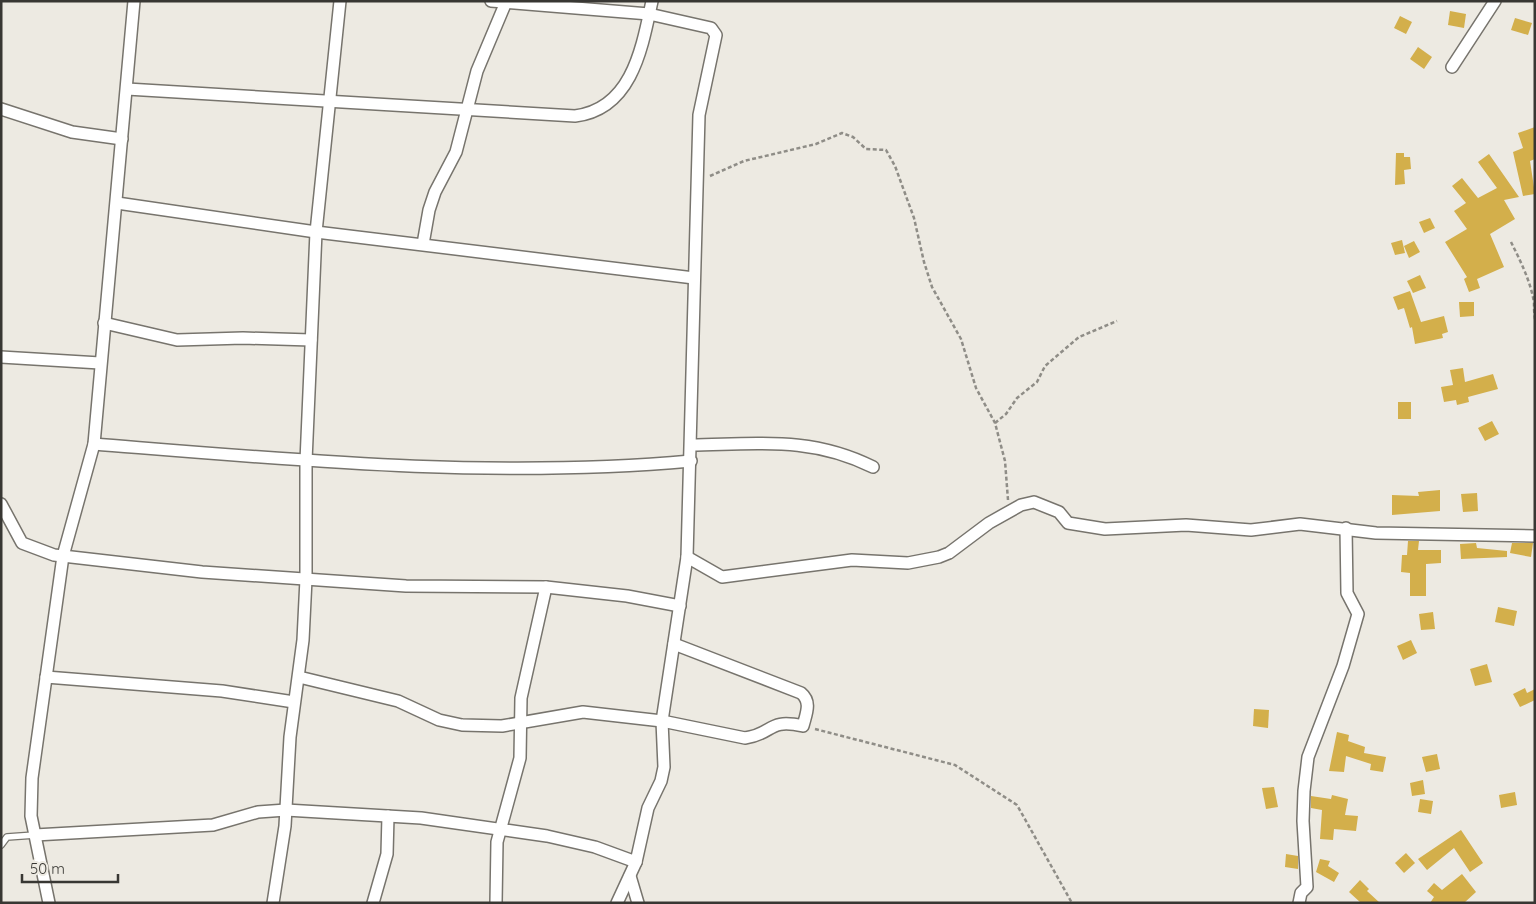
<svg xmlns="http://www.w3.org/2000/svg" width="1536" height="904" font-family="Quicksand,sans-serif">
  <style>
    .building { fill: #d3af4b }
    .lines { fill: none; stroke-linecap: round; stroke-linejoin: round }
    .service-casing { stroke: #77746d; stroke-width: 8 }
    .minor-casing { stroke: #77746d; stroke-width: 14 }
    .path { stroke: #8f8d87; stroke-width: 2.5; stroke-dasharray: 4 2.5; stroke-linecap: butt }
    .service { stroke: #fff; stroke-width: 5.5 }
    .minor { stroke: #fff; stroke-width: 11 }
  </style>
  <rect width="100%" height="100%" fill="#edeae2"/>
  <g class="building">
    <polygon points="1450,11 1466,14 1464,28 1448,25"/>
    <polygon points="1400,16 1412,22 1406,34 1394,28"/>
    <polygon points="1515,18 1532,23 1528,35 1511,30"/>
    <polygon points="1418,47 1432,57 1424,69 1410,59"/>
    <polygon points="1535,127 1535,159 1530,161 1535,194 1523,196 1513,152 1523,148 1518,133"/>
    <polygon points="1396,153 1404,153 1404,157 1410,157 1411,169 1404,170 1405,184 1395,185"/>
    <polygon points="1489,154 1519,197 1504,200 1515,219 1490,234 1504,267 1477,279 1480,288 1469,292 1464,279 1467,277 1445,242 1467,229 1454,211 1466,203 1452,186 1462,178 1478,198 1497,188 1478,162"/>
    <polygon points="1430,218 1435,228 1424,233 1419,222"/>
    <polygon points="1402,240 1405,253 1395,255 1391,243"/>
    <polygon points="1414,241 1420,252 1409,258 1404,246"/>
    <polygon points="1420,275 1426,288 1413,293 1407,281"/>
    <polygon points="1410,291 1421,322 1444,316 1448,332 1442,334 1443,338 1415,344 1412,327 1410,328 1404,308 1398,310 1393,297"/>
    <polygon points="1459,302 1474,302 1474,316 1460,317"/>
    <polygon points="1463,368 1465,382 1493,374 1498,389 1468,397 1469,402 1457,405 1456,400 1444,402 1441,387 1453,385 1450,370"/>
    <rect x="1398" y="402" width="13" height="17"/>
    <polygon points="1492,421 1499,434 1485,441 1478,428"/>
    <polygon points="1440,490 1440,511 1392,515 1392,495 1419,496 1418,492"/>
    <polygon points="1477,493 1478,511 1463,512 1461,494"/>
    <polygon points="1408,541 1419,541 1418,550 1441,550 1441,563 1426,564 1426,596 1410,596 1410,573 1401,572 1402,555 1407,555"/>
    <polygon points="1476,543 1477,548 1507,551 1507,557 1461,559 1460,544"/>
    <polygon points="1512,543 1533,543 1531,557 1510,553"/>
    <polygon points="1498,607 1517,611 1514,626 1495,622"/>
    <polygon points="1433,612 1435,629 1421,630 1419,614"/>
    <polygon points="1411,640 1417,653 1403,660 1397,646"/>
    <polygon points="1487,664 1492,682 1475,686 1470,669"/>
    <polygon points="1525,688 1527,693 1535,689 1535,700 1520,707 1513,694"/>
    <polygon points="1254,709 1269,710 1268,728 1253,726"/>
    <polygon points="1337,732 1349,735 1348,741 1365,747 1364,753 1386,757 1383,772 1370,770 1371,764 1346,756 1344,772 1329,771"/>
    <polygon points="1437,754 1440,769 1426,772 1422,757"/>
    <polygon points="1423,780 1425,794 1412,796 1410,783"/>
    <polygon points="1274,787 1278,807 1266,809 1262,788"/>
    <polygon points="1515,792 1517,805 1501,808 1499,795"/>
    <polygon points="1332,795 1348,799 1345,815 1358,816 1356,831 1334,829 1333,840 1320,839 1322,810 1311,808 1311,796 1331,799"/>
    <polygon points="1420,799 1433,801 1431,814 1418,812"/>
    <polygon points="1461,830 1483,863 1470,872 1454,848 1427,870 1418,859"/>
    <polygon points="1406,853 1415,863 1404,873 1395,863"/>
    <polygon points="1286,854 1298,856 1298,869 1285,867"/>
    <polygon points="1320,859 1330,861 1328,866 1339,873 1334,882 1316,872"/>
    <polygon points="1462,874 1476,892 1464,903 1430,903 1434,897 1427,891 1434,883 1442,890"/>
    <polygon points="1360,880 1369,889 1367,891 1380,903 1361,903 1349,892"/>
  </g>
  <g class="lines">
    <g class="service-casing">
      <polyline id="service" points="1,845 7,837 35,835"/>
    </g>
    <g class="minor-casing">
      <g id="minor">
        <polyline points="491,1 649,14 711,28 716,35 699,115 687,557 662,721 664,767 661,781 648,808 636,862 617,903"/>
        <polyline points="1452,67 1495,1"/>
        <path d="M127 89 575 116C632 109 642 48 652 1"/>
        <polyline points="1,109 72,132 122,139"/>
        <polyline points="117,203 316,232 694,278"/>
        <polyline points="423,244 429,210 435,192 456,152 477,71 506,2"/>
        <polyline points="104,323 177,340 243,338 311,340"/>
        <polyline points="1,357 100,363"/>
        <path d="M94 444C293 460 492 479 691 461"/>
        <path d="M691 445C758 444 811 436 873 467"/>
        <polyline points="1,504 22,543 54,555 202,572 406,586 546,587 627,596 680,606"/>
        <polyline points="687,557 722,577 852,560 908,563 939,557 949,553 989,523 1021,505 1034,502 1059,512 1068,523 1105,529 1186,525 1251,530 1300,524 1376,533 1535,536"/>
        <polyline points="46,677 222,691 294,702"/>
        <path d="M299 677 398 701 439 720 462 725 502 726 583 712 662 721 745 738C774 734 767 718 803 726 806 714 812 702 801 693L674 644"/>
        <polyline points="35,835 213,825 258,812 286,810 421,818 547,836 595,847 636,862"/>
        <polyline points="630,876 638,903"/>
        <polyline points="49,903 31,816 32,778 63,556 94,444 134,1"/>
        <polyline points="273,903 285,826 290,737 303,640 306,579 306,461 316,232 340,1"/>
        <polyline points="373,903 387,854 388,816"/>
        <polyline points="496,903 497,842 520,758 521,698 546,587"/>
        <polyline points="1299,903 1301,893 1307,887 1303,821 1304,791 1308,757 1343,666 1358,614 1347,593 1346,528"/>
      </g>
    </g>
    <g class="path">
      <polyline points="710,176 744,161 816,144 842,133 853,137 866,149 886,150 895,166 914,218 924,262 932,287 961,339 976,388 995,423 1005,461 1008,500"/>
      <path d="M1511 242C1520 260 1531 282 1534 303 1534 308 1534 313 1535 319"/>
      <polyline points="995,423 1006,414 1017,398 1037,382 1045,366 1079,337 1117,321"/>
      <polyline points="815,729 955,765 1017,805 1072,903"/>
    </g>
    <use href="#service" class="service"/>
    <use href="#minor" class="minor"/>
  </g>
  <rect width="1536" height="904" fill="none" stroke="#383733" stroke-width="5"/>
  <path d="M22 874v8h96v-8" fill="none" stroke="#383733" stroke-width="2.5"/>
  <text x="30" y="874" font-size="15" fill="#383733" stroke="#edeae2" stroke-width="4" paint-order="stroke">50 m</text>
</svg>
